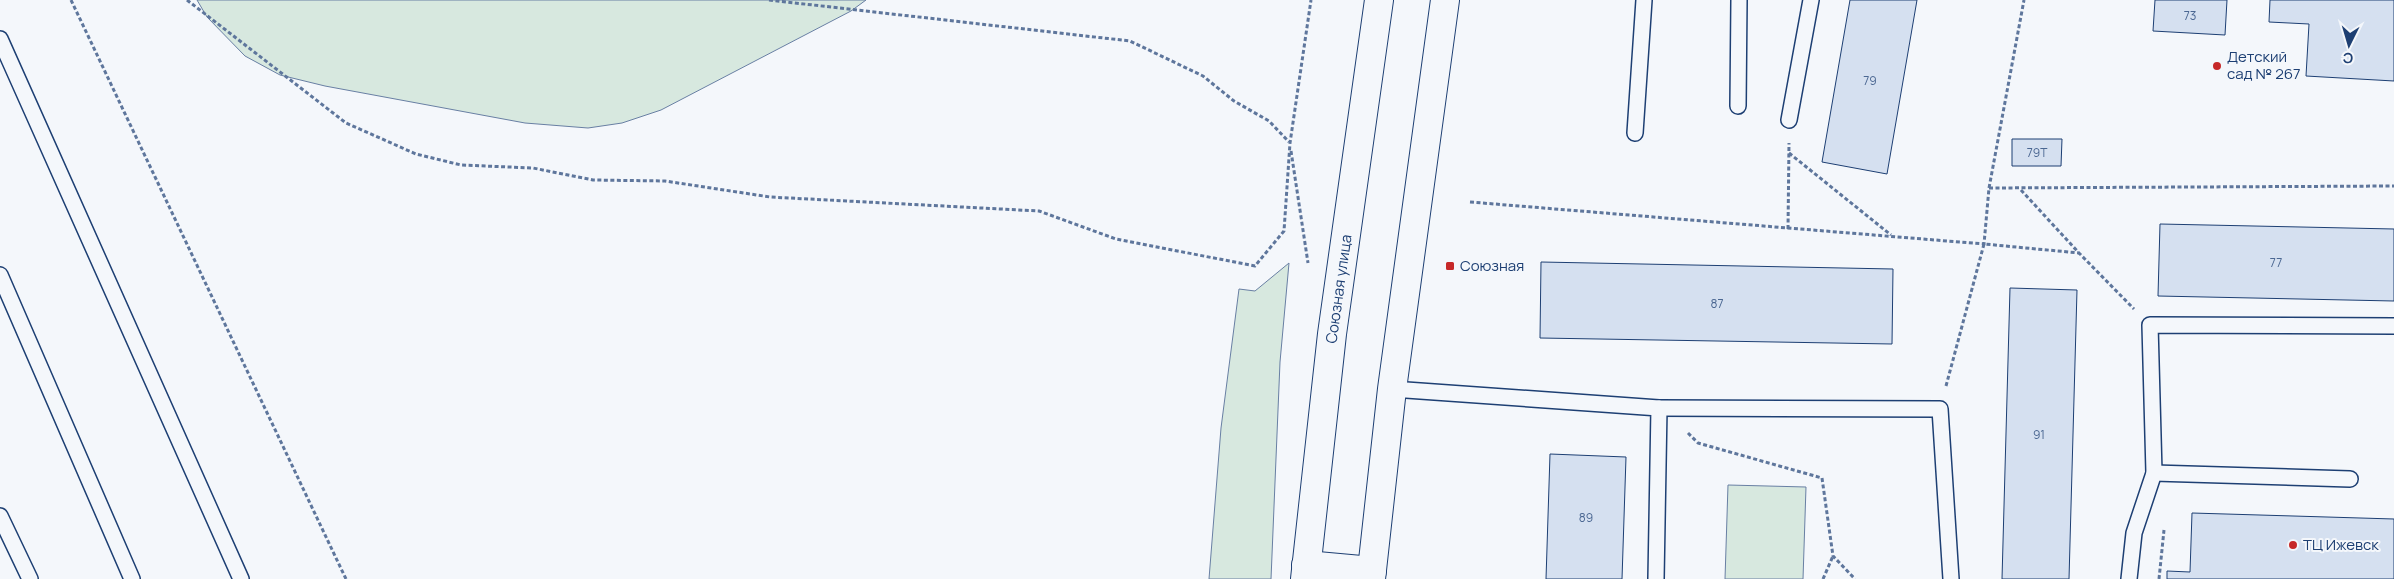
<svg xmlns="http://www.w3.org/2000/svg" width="2394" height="579" font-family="Manrope,sans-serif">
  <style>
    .green { fill: #d7e8df; stroke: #687fa3 }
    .building { fill: #d5e0f0; stroke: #1d3f73 }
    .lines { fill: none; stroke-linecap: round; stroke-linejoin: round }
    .service-casing { stroke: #1d3f73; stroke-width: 18 }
    .secondary-casing { stroke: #1d3f73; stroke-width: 30 }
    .path { stroke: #5e769c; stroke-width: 3; stroke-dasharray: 4 2.5; stroke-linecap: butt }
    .service { stroke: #f4f7fb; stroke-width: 15 }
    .secondary { stroke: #f4f7fb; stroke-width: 28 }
    .poi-dot { fill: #c62828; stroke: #f4f7fb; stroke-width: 2 }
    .labels { text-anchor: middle; stroke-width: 4; stroke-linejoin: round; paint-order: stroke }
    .number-label { font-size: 12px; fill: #4b6792 }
    .poi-label { font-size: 15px; fill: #1d3f73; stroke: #f4f7fb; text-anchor: start }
    .street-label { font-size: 15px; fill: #1d3f73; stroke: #f4f7fb }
  </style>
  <rect width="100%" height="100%" fill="#f4f7fb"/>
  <g class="green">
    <polygon points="197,0 866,0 851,11 661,110 622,123 588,128 525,123 325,86 280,75 245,56 207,17"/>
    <polygon points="1289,263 1280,362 1271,579 1209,579 1221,428 1239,289 1255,291"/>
    <polygon points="1728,485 1806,487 1803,579 1725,579"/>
  </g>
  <g class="building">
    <polygon points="1850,0 1917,0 1887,174 1822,162"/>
    <polygon points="2155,0 2227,0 2225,35 2153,31"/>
    <polygon points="2270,0 2394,0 2394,81 2306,76 2309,24 2269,22"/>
    <polygon points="2012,139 2062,139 2061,166 2012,166"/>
    <polygon points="2160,224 2394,229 2394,301 2158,296"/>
    <polygon points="1541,262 1893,269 1892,344 1540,338"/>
    <polygon points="2010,288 2077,290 2069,579 2002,579"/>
    <polygon points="1550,454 1626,457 1622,579 1546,579"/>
    <polygon points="2192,513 2394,519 2394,579 2167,579 2167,571 2190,572"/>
  </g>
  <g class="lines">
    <g class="service-casing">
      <g id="service">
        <polyline points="0,39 241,579"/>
        <polyline points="1738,106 1739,0"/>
        <polyline points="1789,120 1811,0"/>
        <polyline points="1635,133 1644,0"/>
        <polyline points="0,275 132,579"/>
        <polyline points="1392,389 1659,408 1656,579"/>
        <polyline points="1659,408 1940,409 1951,579"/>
        <polyline points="2154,473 2350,479"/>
        <polyline points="0,516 30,579"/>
        <polyline points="2129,579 2134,533 2154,473 2150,325 2394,326"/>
      </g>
    </g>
    <g class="secondary-casing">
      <g id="secondary">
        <polyline points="1306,565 1372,571"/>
        <polyline points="1305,579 1332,334 1379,0"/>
        <polyline points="1371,579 1392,389 1445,0"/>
      </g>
    </g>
    <g class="path">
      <polyline points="71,0 346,579"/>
      <polyline points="187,0 346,123 416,154 461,165 533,168 593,180 665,181 770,197 1039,211 1116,239 1255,266 1284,231 1290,143 1311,0"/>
      <polyline points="769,0 1130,41 1203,76 1234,101 1269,121 1289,142"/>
      <polyline points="1291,151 1308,263"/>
      <polyline points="1789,153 1891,235"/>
      <polyline points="1989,188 2394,186"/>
      <polyline points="2021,190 2079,253 2134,309"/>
      <polyline points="1470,202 1984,244 1989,188 2024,0"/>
      <polyline points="1788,229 1789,143"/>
      <polyline points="1946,386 1984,244 2079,253"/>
      <polyline points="1688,433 1698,443 1822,478 1833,556 1855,579"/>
      <polyline points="1823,579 1833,556"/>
      <polyline points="2159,579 2164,530"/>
    </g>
    <use href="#service" class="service"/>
    <use href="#secondary" class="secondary"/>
  </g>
  <g class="poi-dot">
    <circle cx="2217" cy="66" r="5"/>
    <rect x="1445" y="261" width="10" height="10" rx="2.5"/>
    <circle cx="2293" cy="545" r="5"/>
  </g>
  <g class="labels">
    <g class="number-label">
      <text x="2190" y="20">73</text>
      <text x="1870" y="85">79</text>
      <text x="2037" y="157">79Т</text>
      <text x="2276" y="267">77</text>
      <text x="1717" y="308">87</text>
      <text x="2039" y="439">91</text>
      <text x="1586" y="522">89</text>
    </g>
    <g class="poi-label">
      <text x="2227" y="62">Детский<tspan x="2227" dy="17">сад № 267</tspan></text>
      <text x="1460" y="271">Союзная</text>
      <text x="2303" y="550">ТЦ Ижевск</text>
    </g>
    <g class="street-label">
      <text transform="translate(1339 289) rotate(-82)" y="5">Союзная улица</text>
    </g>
  </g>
  <g transform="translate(2349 45) rotate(185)" stroke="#f4f7fb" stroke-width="4" paint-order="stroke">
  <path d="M0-4L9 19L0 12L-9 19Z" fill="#1d3f73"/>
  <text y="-8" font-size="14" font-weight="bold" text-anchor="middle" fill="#1d3f73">С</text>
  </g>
</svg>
